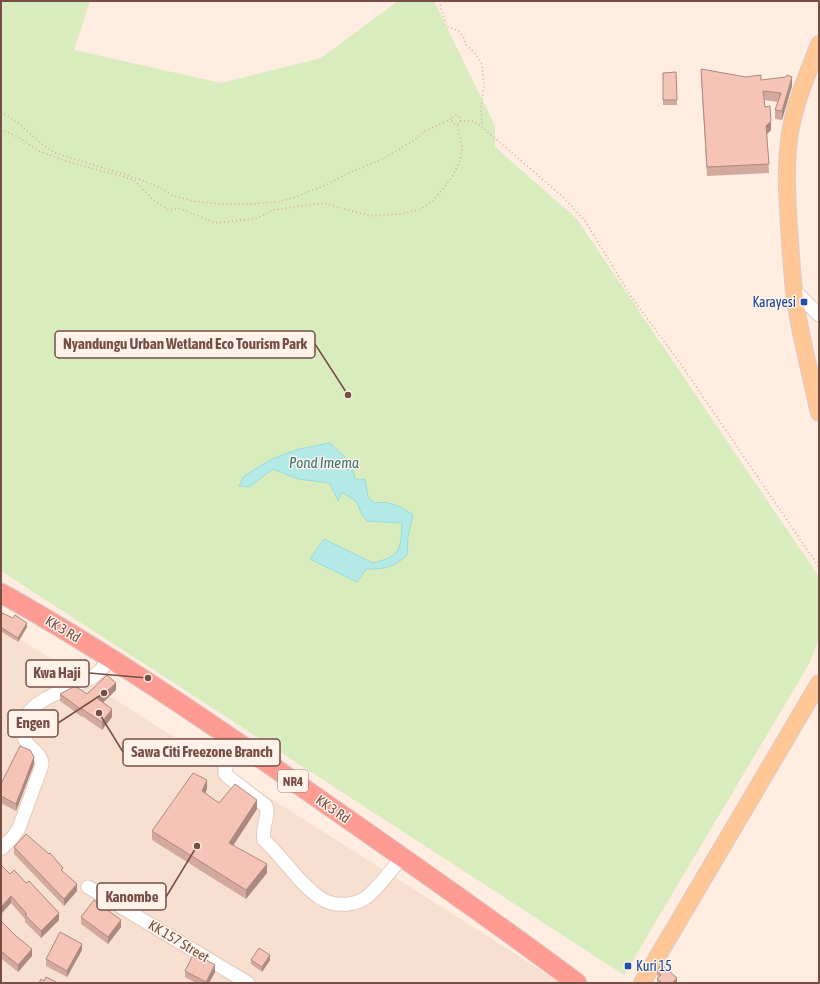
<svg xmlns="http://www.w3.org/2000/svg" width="820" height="984" font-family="'Asap Condensed',sans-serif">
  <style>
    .residential { fill: #f8e0d1 }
    .green { fill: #d9ecbe }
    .water { fill: #b3e9e7; stroke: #99dbda }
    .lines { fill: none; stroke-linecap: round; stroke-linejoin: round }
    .minor-casing { stroke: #e5c9be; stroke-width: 15 }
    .major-casing { stroke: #d9cdcb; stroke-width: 18 }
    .highway-casing { stroke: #d9cdcb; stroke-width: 21 }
    .path { stroke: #daa799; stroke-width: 1.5; stroke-dasharray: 1 3; stroke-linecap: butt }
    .minor { stroke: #fff; stroke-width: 13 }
    .major { stroke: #ffc696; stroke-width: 16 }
    .highway { stroke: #fe9b92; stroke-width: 19 }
    .wall { fill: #d4a99d }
    .shaded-wall { fill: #ac897f }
    .building { fill: #f6c4b6; stroke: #ac897f }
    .transit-dot { fill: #1a4fb4; stroke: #fff2e8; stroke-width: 1.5 }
    .labels { text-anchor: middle; stroke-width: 3; stroke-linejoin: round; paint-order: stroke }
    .shield { fill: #fff2e8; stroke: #a07f76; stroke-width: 1 }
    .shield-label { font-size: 13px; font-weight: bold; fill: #774e45 }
    .transit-label { font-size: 14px; fill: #164399; stroke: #fff2e8; text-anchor: end }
    .street-label { font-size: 14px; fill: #774e45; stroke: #fff2e8 }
    .water-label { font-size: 15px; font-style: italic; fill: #357676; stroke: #fff2e8 }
    .leader { fill: none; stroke: #774e45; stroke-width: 1.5 }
    .callout-dot { fill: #774e45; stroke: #fff2e8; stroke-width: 1.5 }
    .callout { fill: #fff2e8; stroke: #774e45; stroke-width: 1.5 }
    .callout-label { font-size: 15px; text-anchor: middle; font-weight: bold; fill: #774e45 }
  </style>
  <rect width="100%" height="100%" fill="#feede0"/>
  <polygon class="residential" points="1,627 561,983 1,983"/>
  <polygon class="green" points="1,1 90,1 74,50 221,83 321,58 398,1 434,1 495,126 495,147 576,218 819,577 819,639 809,664 624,975 1,571"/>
  <path class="water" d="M330 443 350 462 355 478 359 480 365 479 368 497 375 503C388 500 402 507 413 515L408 537 407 555C393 568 385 569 366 569L357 582 310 559 324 539 373 563C400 556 401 551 402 523L367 521 361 513 357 502 342 492 338 501 330 483 298 479 273 469 249 487 239 486 244 476 272 459 299 449Z"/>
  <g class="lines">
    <g class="minor-casing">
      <g id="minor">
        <polyline points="794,290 819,315"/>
        <path d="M238 743 225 769V773L227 776 266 806C270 815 261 828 264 840 276 852 288 866 299 879 306 886 313 894 322 899 335 907 356 906 368 896 380 886 392 868 403 857"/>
        <path d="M1 849 13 837 19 828 42 765C42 762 41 758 39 756 35 749 26 746 24 737 15 701 69 690 91 678 99 673 105 665 111 658"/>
        <polyline points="88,887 248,983"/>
      </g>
    </g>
    <g class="major-casing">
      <g id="major">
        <path d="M819 44C808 73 795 102 790 133 785 165 787 195 789 227 791 253 792 280 796 306 802 342 811 377 819 413"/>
        <polyline points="642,983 819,683"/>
      </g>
    </g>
    <g class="highway-casing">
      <path id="highway" d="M1 593C108 653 209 722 309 792 399 855 489 917 577 983"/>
    </g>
    <g class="path">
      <polyline points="442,1 440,6 447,27 458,30 464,38 466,45 475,53 482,64 484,86 481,106 482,127 563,197 585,221 632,298 680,363 819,567"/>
      <polyline points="1,112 18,123 41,143 55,153 136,178 159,187 172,195 192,201 219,204 251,204 278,202 296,197 328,184 348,173 383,159 413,141 425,131 451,119"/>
      <circle cx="456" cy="120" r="4.5"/>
      <polyline points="460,121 473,121 482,127"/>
      <polyline points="1,129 18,137 39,151 65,161 128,178 135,181 153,200 169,210 179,208 215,223 258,218 273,210 323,203 352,211 373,216 399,214 419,210 433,201 452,177 460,161 462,146 457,124"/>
    </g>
    <use href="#minor" class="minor"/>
    <use href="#major" class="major"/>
    <use href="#highway" class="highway"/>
  </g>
  <g class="wall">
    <polygon points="701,69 792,86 782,120 775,119 775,110 778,102 764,100 765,107 771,130 767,134 769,173 707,176 701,78"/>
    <polygon points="676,72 677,105 663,105 663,73"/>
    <polygon points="1,615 27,627 18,642 2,632 1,633"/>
    <polygon points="116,690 103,703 112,717 102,730 82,716 82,717 60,701 60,694 87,694"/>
    <polygon points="34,764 16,811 1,803 1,784"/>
    <polygon points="207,789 205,793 219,803 257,809 233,845 267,873 246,899 152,840 152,831"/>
    <polygon points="14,847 63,873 77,891 64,906 14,854"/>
    <polygon points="1,865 59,920 41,938 25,922 25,919 11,903 1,914"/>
    <polygon points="81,917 121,927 108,944 81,924"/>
    <polygon points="1,921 32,956 18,972 2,959"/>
    <polygon points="82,950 67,977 46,966 46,959"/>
    <polygon points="251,960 270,960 262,972 251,964"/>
    <polygon points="185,971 215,972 209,983 196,983 185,977"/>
    <polygon points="657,971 677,983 657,983 657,978 659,977 657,975"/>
  </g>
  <g class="shaded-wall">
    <polygon points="792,77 792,86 782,120 782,111"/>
    <polygon points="771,121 771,130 766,135 766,126"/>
    <polygon points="27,623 27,627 18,642 18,638"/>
    <polygon points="2,648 2,655 1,657 1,651"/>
    <polygon points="116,683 116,690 98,707 98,699"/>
    <polygon points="112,709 112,717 102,730 102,722"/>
    <polygon points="34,757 34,764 16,811 16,804"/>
    <polygon points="207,780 207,789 202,800 202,791"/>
    <polygon points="257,800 257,809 229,852 229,843"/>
    <polygon points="267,864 267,873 246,899 246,890"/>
    <polygon points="77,884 77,891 64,906 64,899"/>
    <polygon points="11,896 11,903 1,914 1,907"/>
    <polygon points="59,913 59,920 41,938 41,931"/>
    <polygon points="121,920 121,927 108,944 108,937"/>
    <polygon points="82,944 82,950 67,977 67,971"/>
    <polygon points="32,949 32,956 18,972 18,965"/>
    <polygon points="2,952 2,959 1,960 1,953"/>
    <polygon points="270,955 270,960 262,972 262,967"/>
    <polygon points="215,965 215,972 209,983 206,983 206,982"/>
    <polygon points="677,978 677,983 672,983"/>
  </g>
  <g class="building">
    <polygon points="701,69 746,77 761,75 761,80 786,77 787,75 792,77 782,111 775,110 781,93 763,91 765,107 770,106 771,121 766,126 769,164 707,167"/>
    <polygon points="676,72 677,100 663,100 663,73"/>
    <polygon points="2,613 13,618 15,615 27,623 18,638 2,628 1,629 1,615"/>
    <polygon points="107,675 116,683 98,699 112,709 102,722 82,709 82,710 60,694 75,686 87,694"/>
    <polygon points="20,746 30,750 34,757 16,804 1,796 1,784"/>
    <polygon points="193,773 207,780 202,791 219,803 235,784 257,800 229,843 267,864 246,890 152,831"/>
    <polygon points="26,834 49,854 50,853 63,868 61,870 77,884 64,899 14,847"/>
    <polygon points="1,865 10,874 14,870 26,883 29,881 59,913 41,931 25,915 27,914 11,896 1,907"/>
    <polygon points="94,900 121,920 108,937 81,917"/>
    <polygon points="1,921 16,936 32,949 18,965 2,952 1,953"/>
    <polygon points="60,932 82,944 67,971 46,959"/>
    <polygon points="259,948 270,955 262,967 251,960"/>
    <polygon points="194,953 215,965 206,982 185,971"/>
    <polygon points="661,964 677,978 672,983 662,983 657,978 661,975 657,971"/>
    <polygon points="46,977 58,983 39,983 41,979 44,981"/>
  </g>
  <g class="transit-dot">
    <rect x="800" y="298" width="8" height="8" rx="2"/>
    <rect x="624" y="962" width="8" height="8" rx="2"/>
  </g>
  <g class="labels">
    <rect class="shield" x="278" y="770" width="30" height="22" rx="3"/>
    <g class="shield-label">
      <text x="293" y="786">NR4</text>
    </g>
    <g class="transit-label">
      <text x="796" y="307">Karayesi</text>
      <text x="636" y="971" text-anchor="start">Kuri 15</text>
    </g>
    <g class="street-label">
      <text transform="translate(63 629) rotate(31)" y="5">KK 3 Rd</text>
      <text transform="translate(333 809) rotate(35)" y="5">KK 3 Rd</text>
      <text transform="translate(179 941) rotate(31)" y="5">KK 157 Street</text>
    </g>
    <g class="water-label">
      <text x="324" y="468">Pond Imema</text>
    </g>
  </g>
  <path class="leader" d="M348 395L315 344M148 678L89 673M104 693L58 723M99 713L123 752M197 846L166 897"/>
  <g class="callout-dot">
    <circle cx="348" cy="395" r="4"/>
    <circle cx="148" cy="678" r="4"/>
    <circle cx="104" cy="693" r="4"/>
    <circle cx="99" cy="713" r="4"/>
    <circle cx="197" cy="846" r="4"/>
  </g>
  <g class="callout">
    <rect x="55" y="331" width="260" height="27" rx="4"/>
    <rect x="26" y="660" width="63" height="27" rx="4"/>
    <rect x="8" y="710" width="50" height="27" rx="4"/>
    <rect x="123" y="739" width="157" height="27" rx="4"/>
    <rect x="97" y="883" width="69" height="27" rx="4"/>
  </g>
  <g class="callout-label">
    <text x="185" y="349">Nyandungu Urban Wetland Eco Tourism Park</text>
    <text x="57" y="678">Kwa Haji</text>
    <text x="33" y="728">Engen</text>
    <text x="202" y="757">Sawa Citi Freezone Branch</text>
    <text x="132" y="902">Kanombe</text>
  </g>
  <rect width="820" height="984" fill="none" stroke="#774e45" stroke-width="4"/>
</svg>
